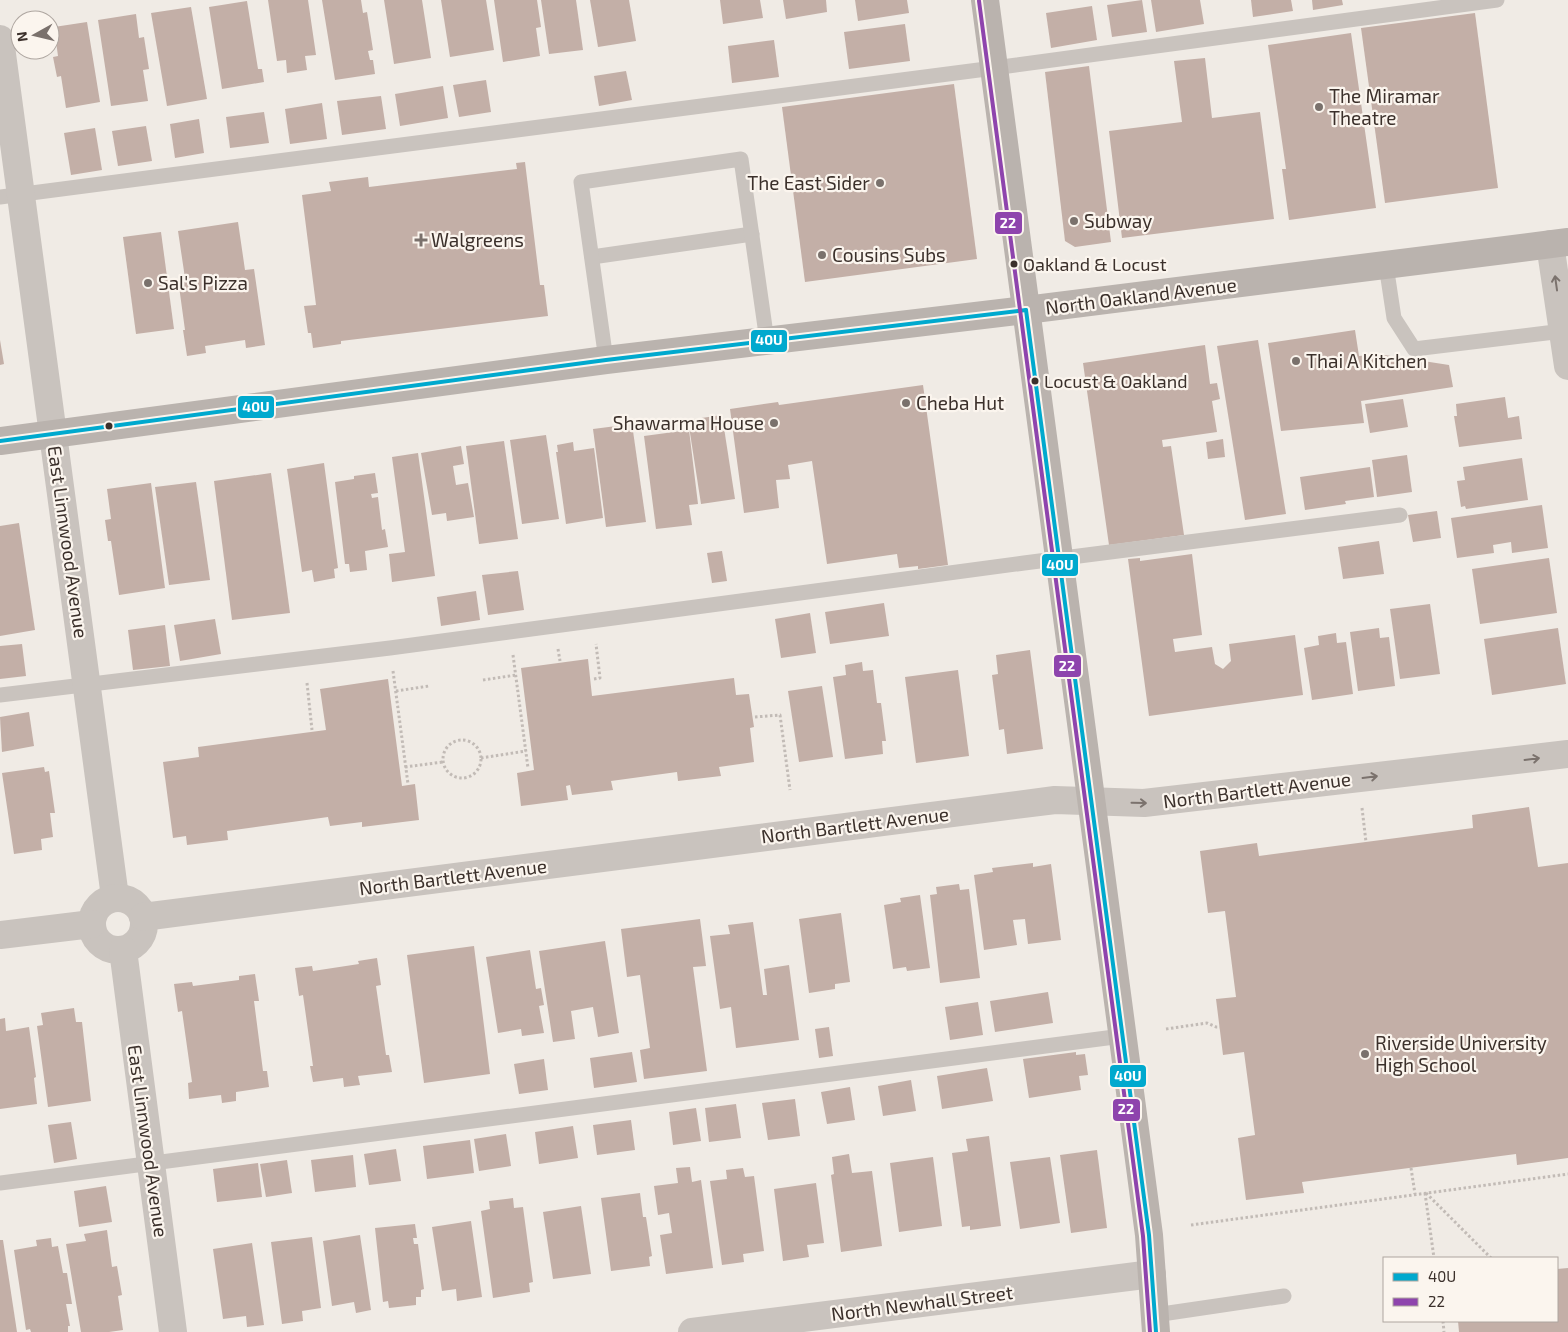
<svg xmlns="http://www.w3.org/2000/svg" width="1568" height="1332" font-family="'Exo 2',sans-serif">
  <style>
    .building { fill: #c3afa7 }
    .lines { fill: none; stroke-linecap: round; stroke-linejoin: round }
    .path { stroke: #c2bbb6; stroke-width: 3; stroke-dasharray: 2.5 2.5; stroke-linecap: butt }
    .lane { stroke: #c9c3be; stroke-width: 15 }
    .street { stroke: #c9c3be; stroke-width: 28 }
    .secondary { stroke: #bab3ae; stroke-width: 28 }
    .bus-1-casing { stroke: #fbf5ee; stroke-width: 8 }
    .bus-2-casing { stroke: #fbf5ee; stroke-width: 8 }
    .bus-1 { stroke: #00a9ce; stroke-width: 4 }
    .bus-2 { stroke: #8e44ad; stroke-width: 4 }
    .oneway { stroke: #7b726d }
    .poi-dot { fill: #7a716c; stroke: #fbf5ee; stroke-width: 2 }
    .bus-dot { fill: #3b302b; stroke: #fbf5ee; stroke-width: 2 }
    .labels { text-anchor: middle; stroke-width: 4.5; stroke-linejoin: round; paint-order: stroke }
    .bus-label { font-size: 18px; fill: #3b302b; stroke: #fbf5ee; text-anchor: start }
    .poi-label { font-size: 19px; fill: #3b302b; stroke: #fbf5ee; text-anchor: start }
    .street-label { font-size: 19px; fill: #3b302b; stroke: #fbf5ee }
    .line-badge { stroke: #fbf5ee; stroke-width: 2 }
    .badge-label { font-size: 14px; text-anchor: middle; font-weight: bold; fill: #fff }
  </style>
  <rect width="100%" height="100%" fill="#f0ebe5"/>
  <g class="building">
    <polygon points="268,0 308,0 316,55 305,56 307,70 287,73 286,60 277,61"/>
    <polygon points="322,0 361,0 363,13 367,12 373,50 368,51 370,60 373,60 375,74 335,80"/>
    <polygon points="384,0 422,0 431,58 394,64"/>
    <polygon points="441,0 486,0 494,50 450,57"/>
    <polygon points="494,0 537,0 541,27 536,28 540,56 503,62"/>
    <polygon points="541,0 576,0 583,50 549,54"/>
    <polygon points="590,0 629,0 636,41 598,47"/>
    <polygon points="720,0 760,0 763,18 723,24"/>
    <polygon points="783,0 826,0 827,12 786,19"/>
    <polygon points="855,0 907,0 909,13 858,21"/>
    <polygon points="1142,0 1147,32 1112,37 1107,5"/>
    <polygon points="1151,0 1200,0 1204,24 1156,32"/>
    <polygon points="1251,0 1291,0 1293,11 1253,17"/>
    <polygon points="1312,0 1342,0 1343,5 1313,10"/>
    <polygon points="247,1 258,69 262,69 264,82 222,89 209,7"/>
    <polygon points="1092,6 1097,40 1051,48 1046,13"/>
    <polygon points="191,7 207,99 167,106 151,13"/>
    <polygon points="1475,13 1498,188 1385,203 1361,28"/>
    <polygon points="136,14 139,38 144,37 149,69 143,70 148,101 111,106 98,20"/>
    <polygon points="87,22 100,102 66,108 61,76 57,77 53,57 58,56 54,27"/>
    <polygon points="905,24 910,61 849,69 844,32"/>
    <polygon points="1351,33 1376,208 1289,220 1282,169 1286,169 1268,45"/>
    <polygon points="774,40 779,77 732,83 728,46"/>
    <polygon points="1205,58 1212,118 1260,112 1274,219 1122,238 1109,131 1182,122 1174,61"/>
    <polygon points="1089,66 1111,242 1075,247 1065,241 1045,72"/>
    <polygon points="626,71 632,100 599,106 594,76"/>
    <polygon points="486,80 491,112 459,117 453,85"/>
    <polygon points="954,84 977,259 805,282 782,107"/>
    <polygon points="443,86 448,118 400,126 395,94"/>
    <polygon points="381,96 386,129 342,135 337,101"/>
    <polygon points="322,103 327,139 290,144 285,109"/>
    <polygon points="264,112 269,143 230,148 226,117"/>
    <polygon points="199,119 204,153 175,158 170,124"/>
    <polygon points="146,126 152,161 118,166 112,131"/>
    <polygon points="95,128 102,170 71,175 64,133"/>
    <polygon points="525,162 540,285 544,285 548,316 341,341 341,344 313,348 311,333 308,333 304,306 316,305 302,195 331,191 329,182 368,177 369,187 517,169 516,163"/>
    <polygon points="238,222 245,270 254,269 265,345 246,348 245,340 205,346 206,353 187,356 183,330 185,330 178,279 185,278 178,231"/>
    <polygon points="161,232 174,329 136,334 123,237"/>
    <polygon points="1355,330 1359,356 1378,354 1449,365 1453,387 1361,401 1364,423 1281,431 1268,343"/>
    <polygon points="0,340 4,364 0,365"/>
    <polygon points="1258,340 1286,514 1245,520 1217,346"/>
    <polygon points="1205,345 1210,384 1217,383 1220,399 1212,401 1217,432 1162,440 1163,447 1171,446 1184,535 1109,545 1083,363"/>
    <polygon points="923,385 948,565 918,569 918,566 899,568 897,554 827,564 812,461 788,465 790,479 776,480 779,508 744,513 730,409 778,402 779,405"/>
    <polygon points="1505,397 1508,418 1519,416 1522,439 1459,447 1454,416 1457,416 1456,404"/>
    <polygon points="1403,399 1408,427 1370,433 1365,404"/>
    <polygon points="722,415 735,499 701,504 688,420"/>
    <polygon points="632,424 646,522 606,527 593,429"/>
    <polygon points="689,430 698,504 689,505 692,525 656,529 644,436"/>
    <polygon points="546,435 559,519 522,524 510,440"/>
    <polygon points="1223,439 1225,457 1208,459 1206,442"/>
    <polygon points="504,441 518,539 479,544 466,446"/>
    <polygon points="573,442 574,451 594,448 603,518 566,524 556,452 558,452 557,445"/>
    <polygon points="461,446 464,464 453,466 456,485 468,483 474,517 447,521 446,513 432,515 421,453"/>
    <polygon points="418,453 435,576 392,582 389,554 405,552 392,457"/>
    <polygon points="1407,455 1412,492 1377,497 1372,460"/>
    <polygon points="1522,458 1528,500 1466,509 1465,506 1461,507 1457,481 1465,480 1463,467"/>
    <polygon points="324,463 338,568 334,569 335,578 314,582 312,570 302,572 287,469"/>
    <polygon points="1370,467 1374,497 1345,501 1346,504 1305,510 1300,477"/>
    <polygon points="271,473 290,613 232,620 214,481"/>
    <polygon points="375,473 378,493 371,494 372,498 378,497 382,530 385,529 388,547 365,551 367,570 350,572 349,564 345,564 335,482 354,479 354,476"/>
    <polygon points="196,482 210,580 169,585 155,487"/>
    <polygon points="151,483 165,588 119,595 111,541 108,541 105,520 111,519 107,489"/>
    <polygon points="1542,505 1548,548 1512,553 1511,542 1493,545 1494,553 1457,558 1451,518"/>
    <polygon points="1437,511 1441,538 1413,542 1408,515"/>
    <polygon points="19,523 35,630 0,636 0,526"/>
    <polygon points="1379,541 1384,574 1343,579 1338,547"/>
    <polygon points="722,551 727,581 712,583 707,553"/>
    <polygon points="1192,554 1202,635 1173,639 1175,652 1212,647 1215,664 1223,669 1231,661 1229,644 1295,635 1303,695 1149,716 1128,559 1140,558 1140,561"/>
    <polygon points="1549,558 1557,613 1480,624 1472,569"/>
    <polygon points="518,571 524,610 488,615 482,575"/>
    <polygon points="476,591 480,620 441,626 437,597"/>
    <polygon points="884,603 889,636 830,644 825,612"/>
    <polygon points="1430,604 1440,674 1400,679 1390,609"/>
    <polygon points="810,613 816,653 781,658 775,619"/>
    <polygon points="215,619 221,654 180,661 174,625"/>
    <polygon points="165,625 170,666 133,670 128,630"/>
    <polygon points="1379,628 1380,638 1389,637 1395,686 1358,691 1350,632"/>
    <polygon points="1558,628 1566,684 1492,695 1484,639"/>
    <polygon points="1336,633 1337,643 1346,642 1353,694 1312,700 1304,648 1319,645 1318,636"/>
    <polygon points="22,644 26,676 0,679 0,646"/>
    <polygon points="1030,650 1043,749 1007,754 1004,729 999,730 992,675 998,674 996,655"/>
    <polygon points="588,659 592,696 734,678 736,695 749,694 754,727 750,728 754,762 719,767 721,776 678,781 677,772 611,781 613,790 572,795 570,785 566,786 568,800 521,806 517,773 534,770 521,668"/>
    <polygon points="862,662 863,671 873,670 877,703 881,703 886,741 882,741 883,754 845,759 833,677 846,675 845,665"/>
    <polygon points="958,670 969,756 916,763 905,677"/>
    <polygon points="388,679 402,786 415,784 419,820 362,827 362,822 330,826 328,817 227,831 228,840 187,845 186,836 173,838 163,762 199,757 198,747 326,730 320,689"/>
    <polygon points="822,686 833,757 799,762 788,691"/>
    <polygon points="29,712 34,746 2,752 0,717"/>
    <polygon points="44,767 45,772 49,771 55,813 50,813 53,837 41,839 42,850 14,854 2,773"/>
    <polygon points="1529,807 1538,867 1568,863 1568,1158 1517,1165 1516,1154 1302,1182 1304,1193 1246,1200 1238,1138 1255,1135 1244,1052 1223,1055 1216,999 1236,997 1225,911 1208,913 1200,851 1257,843 1259,856 1473,828 1472,815"/>
    <polygon points="1033,863 1033,867 1051,864 1061,940 1028,944 1025,919 1013,920 1017,945 984,950 974,875 993,872 992,868"/>
    <polygon points="959,884 960,890 969,889 980,978 940,983 930,895 937,894 936,887"/>
    <polygon points="920,895 930,968 907,971 906,967 893,969 884,905 901,902 900,898"/>
    <polygon points="841,913 850,982 835,984 835,989 809,993 799,919"/>
    <polygon points="700,919 706,966 693,967 707,1071 644,1079 640,1050 650,1048 640,975 627,977 621,929"/>
    <polygon points="753,922 763,995 767,995 764,969 789,965 799,1040 736,1048 731,1007 720,1009 710,936 730,934 728,925"/>
    <polygon points="605,941 619,1033 598,1037 593,1007 571,1011 575,1039 553,1042 539,951"/>
    <polygon points="474,946 490,1074 424,1083 407,955"/>
    <polygon points="530,950 536,989 541,988 544,1005 539,1006 544,1033 522,1036 521,1029 498,1033 486,957"/>
    <polygon points="377,958 381,985 376,986 386,1055 389,1055 392,1072 358,1076 360,1085 344,1087 343,1078 313,1082 310,1066 313,1066 303,995 299,996 295,968 312,966 313,971 359,964 358,961"/>
    <polygon points="255,974 259,1001 254,1001 263,1071 267,1071 269,1087 236,1092 236,1101 222,1103 221,1095 189,1099 188,1083 192,1082 182,1011 178,1012 174,984 192,982 193,986 239,980 239,976"/>
    <polygon points="1048,992 1053,1023 995,1032 990,1001"/>
    <polygon points="978,1002 983,1035 950,1040 945,1007"/>
    <polygon points="74,1008 76,1022 82,1022 91,1101 48,1107 37,1026 43,1025 41,1013"/>
    <polygon points="5,1018 6,1031 29,1027 36,1077 34,1078 37,1104 0,1109 0,1019"/>
    <polygon points="829,1027 833,1056 819,1058 815,1029"/>
    <polygon points="632,1052 637,1082 594,1088 590,1058"/>
    <polygon points="1076,1052 1076,1055 1085,1054 1088,1075 1079,1076 1081,1090 1029,1098 1023,1059"/>
    <polygon points="544,1059 548,1090 519,1094 514,1064"/>
    <polygon points="987,1068 993,1101 942,1109 937,1076"/>
    <polygon points="911,1080 916,1111 883,1116 878,1086"/>
    <polygon points="850,1087 855,1120 827,1124 821,1092"/>
    <polygon points="795,1099 800,1136 768,1140 762,1103"/>
    <polygon points="736,1104 741,1138 709,1142 705,1108"/>
    <polygon points="696,1108 701,1141 673,1145 669,1112"/>
    <polygon points="631,1120 635,1150 597,1155 593,1125"/>
    <polygon points="71,1122 77,1159 54,1163 48,1125"/>
    <polygon points="573,1126 578,1158 539,1164 535,1132"/>
    <polygon points="506,1134 511,1166 479,1171 474,1139"/>
    <polygon points="989,1136 1001,1226 970,1230 970,1226 962,1227 952,1153 968,1151 966,1139"/>
    <polygon points="470,1140 474,1173 427,1179 423,1146"/>
    <polygon points="396,1149 401,1181 369,1185 364,1154"/>
    <polygon points="1097,1150 1107,1228 1071,1233 1060,1155"/>
    <polygon points="849,1154 852,1173 872,1171 882,1246 841,1252 831,1175 834,1174 832,1157"/>
    <polygon points="353,1155 356,1187 315,1192 311,1160"/>
    <polygon points="933,1157 942,1226 899,1232 890,1163"/>
    <polygon points="1050,1157 1060,1223 1020,1229 1010,1162"/>
    <polygon points="287,1160 292,1193 266,1197 260,1164"/>
    <polygon points="258,1163 262,1197 217,1202 213,1169"/>
    <polygon points="690,1167 692,1182 701,1180 713,1268 666,1274 660,1235 672,1233 669,1213 658,1215 654,1186 678,1183 676,1168"/>
    <polygon points="743,1168 745,1177 754,1176 764,1251 743,1254 744,1262 722,1265 710,1181 727,1179 726,1170"/>
    <polygon points="816,1183 824,1243 807,1245 809,1257 783,1261 774,1189"/>
    <polygon points="106,1186 112,1222 79,1227 74,1191"/>
    <polygon points="640,1193 643,1217 646,1217 652,1256 649,1257 650,1266 611,1271 601,1198"/>
    <polygon points="513,1198 514,1208 523,1207 533,1282 529,1283 530,1292 493,1298 481,1211 490,1209 489,1201"/>
    <polygon points="581,1206 591,1274 553,1279 543,1212"/>
    <polygon points="471,1221 482,1297 457,1301 456,1289 442,1291 432,1227"/>
    <polygon points="415,1224 417,1238 413,1238 414,1244 418,1244 424,1289 421,1290 421,1297 416,1297 416,1305 389,1308 388,1301 383,1302 375,1228"/>
    <polygon points="107,1230 112,1267 117,1266 122,1295 118,1296 123,1330 109,1332 81,1332 66,1244 86,1241 84,1234"/>
    <polygon points="360,1235 371,1310 356,1313 354,1302 332,1306 323,1241"/>
    <polygon points="312,1237 321,1308 302,1311 303,1321 282,1324 271,1242"/>
    <polygon points="51,1238 52,1247 58,1246 63,1273 67,1273 72,1304 66,1304 70,1326 68,1326 68,1332 31,1332 30,1329 26,1330 14,1250 37,1246 36,1240"/>
    <polygon points="0,1240 3,1240 17,1332 0,1332"/>
    <polygon points="252,1243 264,1325 247,1327 246,1316 223,1319 213,1249"/>
    <polygon points="1568,1268 1568,1332 1459,1332 1458,1321 1557,1321 1557,1269"/>
  </g>
  <g class="lines">
    <g class="path">
      <polyline points="558,649 560,661"/>
      <polyline points="513,655 528,768"/>
      <polyline points="393,671 408,784"/>
      <polyline points="594,679 600,678 596,644"/>
      <polyline points="483,680 516,675"/>
      <polyline points="307,683 312,730"/>
      <polyline points="396,691 429,686"/>
      <polyline points="755,717 780,715 790,790"/>
      <circle cx="462" cy="759" r="19"/>
      <polyline points="481,758 526,751"/>
      <polyline points="405,767 443,762"/>
      <polyline points="1362,808 1366,842"/>
      <polyline points="1166,1029 1207,1023 1216,1027 1220,1027"/>
      <polyline points="1411,1168 1415,1194"/>
      <polyline points="1425,1193 1434,1258"/>
      <polyline points="1426,1193 1491,1258"/>
      <polyline points="1191,1225 1568,1174"/>
      <polyline points="1443,1321 1444,1332"/>
    </g>
    <g class="lane">
      <polyline points="0,197 994,68 1497,0"/>
      <polyline points="592,257 752,234"/>
      <polyline points="1386,265 1394,318 1414,349 1563,331"/>
      <polyline points="606,360 581,182 741,159 767,341"/>
      <polyline points="0,695 390,648 1024,563 1400,515"/>
      <polyline points="0,1183 1122,1036"/>
      <polyline points="1155,1315 1284,1296"/>
    </g>
    <g class="street">
      <polyline points="0,39 115,897"/>
      <polyline points="1550,244 1568,366"/>
      <circle cx="118" cy="924" r="26"/>
      <polyline points="143,917 1055,800 1144,803 1568,754"/>
      <polyline points="0,935 92,924"/>
      <polyline points="123,950 173,1332"/>
      <polyline points="692,1332 1152,1274"/>
    </g>
    <g class="secondary">
      <polyline points="985,0 1149,1235 1156,1332"/>
      <polyline points="0,441 606,360 1026,310 1568,242"/>
    </g>
    <g class="bus-1-casing">
      <g id="bus-1">
        <polyline points="1026,310 1149,1235 1156,1332"/>
        <polyline points="0,441 606,360 1026,310"/>
      </g>
    </g>
    <g class="bus-2-casing">
      <polyline id="bus-2" points="979,1 1143,1236 1150,1332"/>
    </g>
    <use href="#bus-1" class="bus-1"/>
    <use href="#bus-2" class="bus-2"/>
  </g>
  <defs><path id="oneway-shaft" d="M-6 0H5M1.5-3L5.5 0L1.5 3" fill="none" stroke-width="1.6" stroke-linecap="round" stroke-linejoin="round" transform="scale(1.25)"/></defs>
  <g class="oneway">
    <use href="#oneway-shaft" transform="translate(1556 283) rotate(-98)"/>
    <use href="#oneway-shaft" transform="translate(1532 759) rotate(-7)"/>
    <use href="#oneway-shaft" transform="translate(1370 777) rotate(-7)"/>
    <use href="#oneway-shaft" transform="translate(1139 803) rotate(1)"/>
  </g>
  <g class="poi-dot">
    <circle cx="1319" cy="107" r="5"/>
    <circle cx="880" cy="183" r="5"/>
    <circle cx="1074" cy="221" r="5"/>
    <path d="M418.5 232.5h5v5h5v5h-5v5h-5v-5h-5v-5h5z"/>
    <circle cx="822" cy="255" r="5"/>
    <circle cx="148" cy="283" r="5"/>
    <circle cx="1296" cy="361" r="5"/>
    <circle cx="906" cy="403" r="5"/>
    <circle cx="774" cy="423" r="5"/>
    <circle cx="1365" cy="1054" r="5"/>
  </g>
  <g class="bus-dot">
    <circle cx="1014" cy="264" r="4.5"/>
    <circle cx="1035" cy="381" r="4.5"/>
    <circle cx="109" cy="426" r="4.5"/>
  </g>
  <g class="labels">
    <g class="bus-label">
      <text x="1023" y="271">Oakland &amp; Locust</text>
      <text x="1044" y="388">Locust &amp; Oakland</text>
    </g>
    <g class="poi-label">
      <text x="1329" y="103">The Miramar<tspan x="1329" dy="22">Theatre</tspan></text>
      <text x="870" y="190" text-anchor="end">The East Sider</text>
      <text x="1084" y="228">Subway</text>
      <text x="431" y="247">Walgreens</text>
      <text x="832" y="262">Cousins Subs</text>
      <text x="158" y="290">Sal's Pizza</text>
      <text x="1306" y="368">Thai A Kitchen</text>
      <text x="916" y="410">Cheba Hut</text>
      <text x="764" y="430" text-anchor="end">Shawarma House</text>
      <text x="1375" y="1050">Riverside University<tspan x="1375" dy="22">High School</tspan></text>
    </g>
    <g class="street-label">
      <text transform="translate(1141 296) rotate(-7)" y="7">North Oakland Avenue</text>
      <text transform="translate(68 542) rotate(82)" y="7">East Linnwood Avenue</text>
      <text transform="translate(1257 790) rotate(-7)" y="7">North Bartlett Avenue</text>
      <text transform="translate(855 825) rotate(-7)" y="7">North Bartlett Avenue</text>
      <text transform="translate(453 877) rotate(-7)" y="7">North Bartlett Avenue</text>
      <text transform="translate(148 1141) rotate(82)" y="7">East Linnwood Avenue</text>
      <text transform="translate(922 1303) rotate(-7)" y="7">North Newhall Street</text>
    </g>
  </g>
  <g class="line-badge">
    <rect x="994" y="211" width="29" height="24" rx="5" fill="#8e44ad"/>
    <rect x="750" y="329" width="38" height="24" rx="5" fill="#00a9ce"/>
    <rect x="237" y="395" width="38" height="24" rx="5" fill="#00a9ce"/>
    <rect x="1041" y="553" width="38" height="24" rx="5" fill="#00a9ce"/>
    <rect x="1053" y="654" width="29" height="24" rx="5" fill="#8e44ad"/>
    <rect x="1109" y="1064" width="38" height="24" rx="5" fill="#00a9ce"/>
    <rect x="1112" y="1098" width="29" height="24" rx="5" fill="#8e44ad"/>
  </g>
  <g class="badge-label">
    <text x="1008" y="228">22</text>
    <text x="769" y="345">40U</text>
    <text x="256" y="412">40U</text>
    <text x="1060" y="570">40U</text>
    <text x="1067" y="671">22</text>
    <text x="1128" y="1081">40U</text>
    <text x="1126" y="1114">22</text>
  </g>
  <rect x="1383" y="1257" width="175" height="65" fill="#fbf5ee" stroke="#aea6a0"/>
  <rect x="1393" y="1273" width="25" height="8" fill="#00a9ce" stroke="#aea6a0"/>
  <text x="1428" y="1282" font-size="15" fill="#3b302b">40U</text>
  <rect x="1393" y="1298" width="25" height="8" fill="#8e44ad" stroke="#aea6a0"/>
  <text x="1428" y="1307" font-size="15" fill="#3b302b">22</text>
  <g transform="translate(35 35) rotate(262)"><circle r="24" fill="#fbf5ee" stroke="#aea6a0"/>
  <path d="M0-4L9 19L0 12L-9 19Z" fill="#7a716c"/>
  <text y="-8" font-size="14" font-weight="bold" text-anchor="middle" fill="#3b302b">N</text>
  </g>
</svg>
